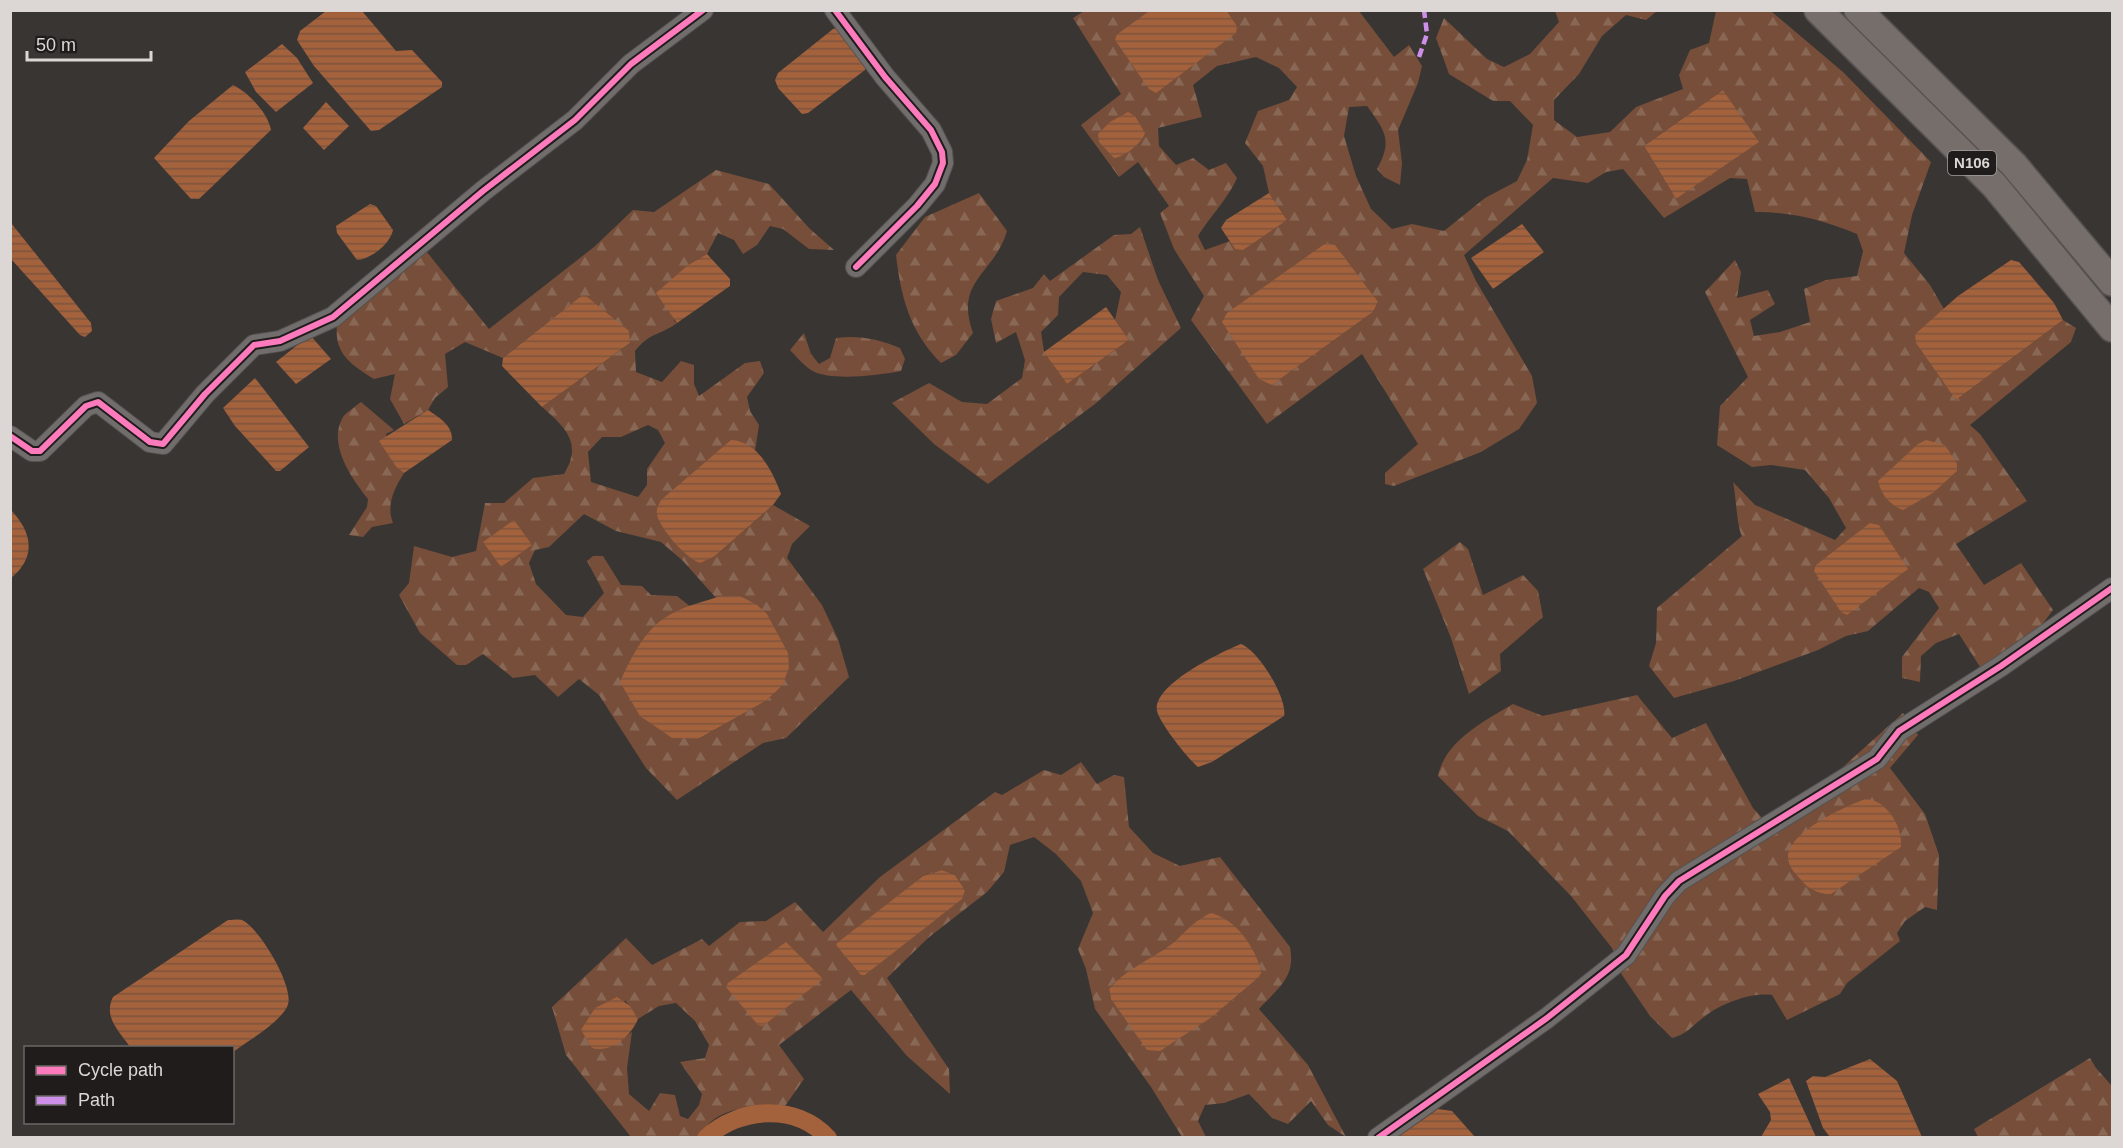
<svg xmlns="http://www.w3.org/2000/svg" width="2123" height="1148" font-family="Helvetica,sans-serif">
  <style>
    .forest { fill: url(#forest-firs); fill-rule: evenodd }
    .water { fill: url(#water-rules) }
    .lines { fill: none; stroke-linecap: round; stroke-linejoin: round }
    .canal { stroke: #a3613c; stroke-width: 18 }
    .minor-casing { stroke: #555250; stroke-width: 22 }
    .highway-casing { stroke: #555250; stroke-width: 30 }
    .minor { stroke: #706d6c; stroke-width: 20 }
    .highway { stroke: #756e6a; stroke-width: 27 }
    .quiet { stroke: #ce8fe9; stroke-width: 4.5; stroke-dasharray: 9 4.5; stroke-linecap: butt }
    .cycleway-casing { stroke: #201c1b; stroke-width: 10 }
    .cycleway { stroke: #fd7abc; stroke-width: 6 }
    .labels { text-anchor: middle; stroke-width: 4.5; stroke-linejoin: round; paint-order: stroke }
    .shield { fill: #201c1b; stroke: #a49f9d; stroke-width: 1.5 }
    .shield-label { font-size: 15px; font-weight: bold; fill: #dcd7d5 }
  </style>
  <defs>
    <pattern id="forest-firs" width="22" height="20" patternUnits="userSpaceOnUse" patternTransform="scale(1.5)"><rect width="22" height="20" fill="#764e39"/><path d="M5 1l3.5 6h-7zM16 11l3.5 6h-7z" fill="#896755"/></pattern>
    <pattern id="water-rules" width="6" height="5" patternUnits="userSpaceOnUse" patternTransform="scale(1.5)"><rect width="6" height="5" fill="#a3613c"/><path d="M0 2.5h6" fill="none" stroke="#7c543e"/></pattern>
  </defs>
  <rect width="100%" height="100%" fill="#393533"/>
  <g class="forest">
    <path d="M1084 11H1149L1117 34 1237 26 1227 11H1359L1394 57 1409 45 1422 66 1418 83 1398 130 1402 163 1400 185 1384 177 1377 169C1393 140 1385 131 1367 106L1349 107 1344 136 1356 176 1371 209 1392 229 1412 224 1444 231 1485 198 1517 181 1527 160 1533 125 1510 101H1493L1449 74 1436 38 1444 18 1487 59 1504 67 1530 54 1559 22 1555 11H1657L1646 20 1626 15 1602 36 1579 74 1554 100V120L1577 137 1610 132 1636 107 1683 89 1679 75 1690 50 1709 43 1716 11H1771L1843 72 1931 162 1912 215 1904 253 1930 285 1944 309 1915 334 1956 400 2063 320 2076 328 2071 342 1970 425 1980 434 2027 501 1956 544 1984 585 2021 563 2053 610 2035 634 1982 670 1959 634 1936 643 1921 656 1920 682 1902 678V657L1939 608 1929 592 1919 588 1868 631 1846 636 1818 650 1734 681 1674 698 1649 666 1656 643 1657 608 1742 536C1737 528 1736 496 1733 482L1755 505 1835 540 1846 528 1829 498 1805 470 1771 465 1752 467 1717 445 1720 406 1748 377 1705 292 1735 260 1741 272 1737 298 1768 290 1775 304 1750 320 1754 336 1780 332 1810 322 1804 289 1826 280 1857 276 1863 251 1857 234C1823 220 1792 212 1755 212L1747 179 1730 178 1664 218 1623 169 1606 172 1588 183 1553 178 1464 255 1476 281 1532 376 1537 403 1519 429 1481 452 1394 486 1385 484V473L1418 444 1362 354 1267 424 1191 320 1204 296 1174 249 1160 213 1169 206 1138 162 1119 177 1081 125 1121 94 1073 18ZM1256 57 1279 68 1297 87 1289 100 1258 111 1245 143 1263 166 1269 193 1287 220 1235 249 1230 241 1205 250 1198 236C1210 216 1228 199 1237 178L1226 163 1209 170 1193 158 1176 165 1159 146 1158 128 1202 117 1193 85 1217 66ZM1723 90 1758 142 1676 199 1644 146ZM1378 302 1373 312 1272 385Z"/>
    <path d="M716 170 769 184 810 229 834 250 809 249 783 229 770 226 757 245 743 254 734 240 718 233 707 254 688 265 674 321 677 323C659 336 650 332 635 351L636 372 662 382 681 361 694 365V384L699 396 745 363 760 361 764 373 747 397 750 411 759 425 755 451 740 441 715 556 773 505 810 526 792 544 787 558 822 605 838 639 849 677 786 738 763 743 677 800 646 768 599 695 579 679 558 697 535 675 513 678 483 654 466 665H457L420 633 399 595 409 583 414 546 452 557 476 551 485 503H504L533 478 564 474C583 443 565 427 542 407L630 343 581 296 503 358 465 342 445 354 448 387 435 398 428 410 404 424 390 399 395 374 374 379C352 365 334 354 337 326L422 246 489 329 594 247 633 210 654 212ZM648 425 658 430 665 443 647 469V485L638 497 591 482 588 452 602 437H621ZM584 514 616 531 661 542 683 561 716 598 722 596 782 686 766 701 698 739 673 613 691 607 677 596 651 595 642 586 621 585 603 556H593L587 561 604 593 583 617 566 615 536 584 529 563 535 550 549 547Z"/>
    <path d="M979 193 1007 231C994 275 954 280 973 333L956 355 941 363C910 332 901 298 896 255L925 217Z"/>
    <path d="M1140 227 1158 280 1181 328 1095 404 988 484 934 444 892 403 929 383 962 402 987 404 1022 378 1025 360 1016 332 996 343 991 319 996 301 1033 288 1044 274 1050 281 1114 235 1131 234ZM1083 272 1107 275 1121 292 1115 320 1129 340 1067 384 1044 351 1041 332 1058 315 1059 297Z"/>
    <path d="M804 333 811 354 819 364 830 358 836 338C859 335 878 339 900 348L905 359 901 371C879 375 830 382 811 370 803 365 796 356 790 350Z"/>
    <path d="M361 402 394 430 386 434 397 468 404 473C394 489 386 505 393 523L372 527 363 537 349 535 367 507 368 499C352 479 327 444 343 417 347 412 356 406 361 402Z"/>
    <polygon points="1460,542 1468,549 1483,595 1523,575 1538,591 1543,617 1500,654 1501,671 1469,694 1451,638 1423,569"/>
    <path d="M1637 695 1672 738 1706 723 1753 808 1763 819 1824 784 1903 713 1918 735 1890 768 1925 814 1939 855 1937 910 1925 907 1905 921 1897 933 1900 941 1847 983 1840 994 1787 1020 1772 995C1751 992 1720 1004 1704 1017 1693 1025 1686 1035 1672 1038L1650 1016 1622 975 1612 948 1571 896 1508 831 1478 816 1438 776C1445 741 1484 721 1513 704L1543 716Z"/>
    <path d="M1081 762 1097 784 1114 775 1124 777 1129 827 1153 853 1180 866 1220 857 1290 947C1296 978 1278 988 1259 1009L1308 1065 1346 1137 1328 1125 1311 1101 1288 1124 1272 1118 1249 1094 1224 1103 1205 1105 1198 1121 1206 1137H1182L1151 1087 1095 1009 1086 969 1078 949 1093 913 1081 881 1056 854 1034 837 1010 845 1004 872 987 892 928 938 887 978 949 1069 950 1094 907 1056 851 990 779 1045 804 1079 785 1106C755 1106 714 1105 700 1137H631L566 1055 552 1007 626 938 652 965 702 939 709 946 740 922 766 921 795 902 823 932 880 877 995 792 1002 795 1044 770 1061 775ZM942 870 955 875 965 890 865 975 836 945 923 876ZM1204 916 1251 950 1262 971 1258 978 1212 1017 1111 999 1109 989 1114 983 1169 946ZM625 1000 638 1019 659 1006 676 1003 695 1021 709 1045 705 1058 680 1062 702 1094 699 1105 688 1119 680 1116 675 1095 660 1093 649 1111 629 1094 627 1068 632 1032 612 1046Z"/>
    <polygon points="2090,1058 2096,1068 2112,1086 2112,1137 1978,1137 1974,1129"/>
  </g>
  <g class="water">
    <polygon points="326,11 362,11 396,51 412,50 442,82 442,87 379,130 371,131 314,66 297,40 300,31"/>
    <polygon points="1149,11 1227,11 1237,26 1236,33 1156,93 1149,89 1115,40 1117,34"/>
    <polygon points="837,28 866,67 865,70 808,113 802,114 778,88 775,80 778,73 833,29"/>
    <polygon points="282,44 297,58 313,83 276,112 256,92 245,72"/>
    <path d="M233 85C248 92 268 113 271 130L199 199H191L154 158 189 121Z"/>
    <polygon points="1723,90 1759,142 1676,199 1644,146"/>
    <polygon points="326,102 349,126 324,150 303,128"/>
    <path d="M1128 112 1135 116 1145 133C1142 143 1124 157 1114 158L1099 142 1098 134 1110 122Z"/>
    <polygon points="1269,193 1287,220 1243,250 1235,249 1221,228 1226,220"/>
    <path d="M370 204 376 206 393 230C390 244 371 259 357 260L337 233 336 226Z"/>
    <polygon points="11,223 91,323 92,331 85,337 80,335 11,259"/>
    <polygon points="1522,224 1544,252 1493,289 1471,258"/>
    <polygon points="1326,243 1335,245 1378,302 1373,312 1272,385 1259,379 1222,322 1227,313"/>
    <polygon points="707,254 730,279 730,286 677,323 656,293 688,265"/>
    <polygon points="2011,260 2019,262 2054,303 2063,320 1956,400 1916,343 1915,334 1958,296"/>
    <polygon points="581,296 586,296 629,331 630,343 542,407 502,366 503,358"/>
    <polygon points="1106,307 1129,340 1067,384 1044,352"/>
    <polygon points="310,335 331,359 296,384 276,362"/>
    <polygon points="255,378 309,447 280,471 276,471 235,426 223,408"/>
    <path d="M428 410C438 417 453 425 452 440L404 473 397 468 379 441Z"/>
    <path d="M731 440C758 441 773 472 781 494L773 505 715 556 700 563C686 558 664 533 658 518 655 511 658 506 661 500Z"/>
    <path d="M1926 440 1945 445 1957 464V471L1933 493 1903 510C1889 504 1882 496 1878 481L1918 444Z"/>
    <path d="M11 510C32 532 37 557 11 578Z"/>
    <polygon points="514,520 532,545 501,567 483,542"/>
    <polygon points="1870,523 1879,525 1908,569 1847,615 1841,612 1814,571 1816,565"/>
    <path d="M721 596H740L757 605 767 614 788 653 789 668 782 686 766 701 698 739 672 738 640 716 620 682C632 656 646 626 673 613 687 605 706 601 721 596Z"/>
    <path d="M1241 644C1258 650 1288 698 1284 716L1212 762 1198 767C1188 759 1159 722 1157 711 1152 685 1221 652 1241 644Z"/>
    <path d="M1865 799C1886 799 1903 826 1901 847L1831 894C1821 895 1808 889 1802 881 1796 874 1788 867 1788 857 1789 831 1845 807 1865 799Z"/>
    <polygon points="942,870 955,875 965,890 962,899 865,975 861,975 836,945 837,943 923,876"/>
    <path d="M1211 913C1237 920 1254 946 1262 972L1258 978 1212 1017 1160 1051 1147 1050 1111 999 1109 989C1124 971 1147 961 1166 948 1182 937 1193 920 1211 913Z"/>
    <path d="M228 920C232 920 238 919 242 920 259 927 297 990 287 1007 276 1026 250 1039 233 1052L232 1048 130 1047C119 1031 103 1017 113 997Z"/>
    <polygon points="786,942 823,979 763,1026 758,1025 726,987 728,983"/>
    <path d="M617 997 630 1006 638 1019C631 1036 612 1053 592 1048L581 1030 595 1008Z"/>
    <polygon points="1870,1059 1897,1081 1922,1137 1830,1137 1823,1128 1806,1081 1813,1076 1825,1077"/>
    <polygon points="1789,1078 1816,1137 1761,1137 1771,1120 1770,1112 1758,1094"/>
    <polygon points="1438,1109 1452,1111 1475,1137 1398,1137"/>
  </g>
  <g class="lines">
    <path class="canal" d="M706 1138C739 1107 796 1103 828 1138"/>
    <g class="minor-casing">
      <g id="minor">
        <polyline points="835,10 885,77 931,130 942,152 943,163 935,184 917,206 856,267"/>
        <polyline points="10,436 32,451 40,451 86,406 98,402 150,442 163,444 205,394 254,345 280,341 333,317 483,191 575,120 631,64 703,10"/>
        <polyline points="1378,1138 1547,1018 1626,955 1665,896 1679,881 1877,759 1899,731 2001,666 2112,588"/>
      </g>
    </g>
    <g class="highway-casing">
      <g id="highway">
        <polyline points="1818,10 1994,185 2112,328"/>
        <polyline points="1858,10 2014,165 2112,282"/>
      </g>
    </g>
    <use href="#minor" class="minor"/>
    <use href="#highway" class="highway"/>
    <polyline class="quiet" points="1419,57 1427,34 1424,10"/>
    <g class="cycleway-casing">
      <g id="cycleway">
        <polyline points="835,10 885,77 931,130 942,152 943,163 935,184 917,206 856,267"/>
        <polyline points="10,436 32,451 40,451 86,406 98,402 150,442 163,444 205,394 254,345 280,341 333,317 483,191 575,120 631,64 703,10"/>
        <polyline points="1378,1138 1547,1018 1626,955 1665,896 1679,881 1877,759 1899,731 2001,666 2112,588"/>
      </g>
    </g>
    <use href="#cycleway" class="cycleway"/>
  </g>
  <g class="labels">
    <rect class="shield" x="1948" y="151" width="48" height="24" rx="4.5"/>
    <g class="shield-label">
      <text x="1972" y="168">N106</text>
    </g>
  </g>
  <rect width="2123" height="1148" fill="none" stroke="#dcd7d5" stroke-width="24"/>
  <rect x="24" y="1046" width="210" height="78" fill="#201c1b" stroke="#6b6765" stroke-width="1.5"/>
  <rect x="36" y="1066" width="30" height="9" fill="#fd7abc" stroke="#6b6765" stroke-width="1.5"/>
  <text x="78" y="1076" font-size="18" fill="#dcd7d5">Cycle path</text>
  <rect x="36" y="1096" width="30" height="9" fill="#ce8fe9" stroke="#6b6765" stroke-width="1.5"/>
  <text x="78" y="1106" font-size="18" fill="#dcd7d5">Path</text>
  <path d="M27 51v9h124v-9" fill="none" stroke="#dcd7d5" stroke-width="3"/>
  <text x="36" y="51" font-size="18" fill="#dcd7d5" stroke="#201c1b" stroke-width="4.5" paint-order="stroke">50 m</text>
</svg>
